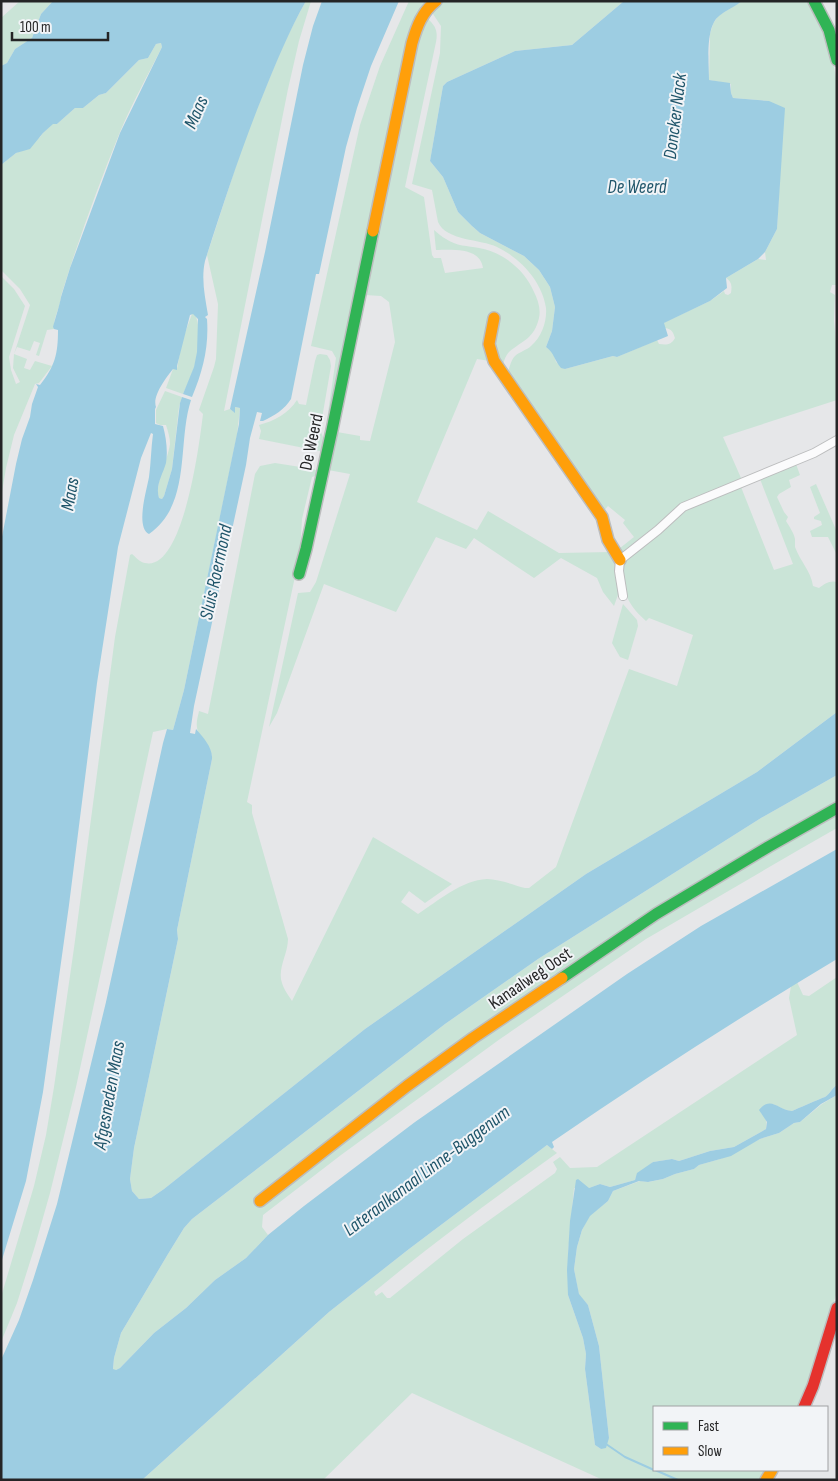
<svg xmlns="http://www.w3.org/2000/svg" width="838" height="1481" font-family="'Sofia Sans Condensed',sans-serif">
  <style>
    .green { fill: #cae4d7 }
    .water { fill: #9dcde2 }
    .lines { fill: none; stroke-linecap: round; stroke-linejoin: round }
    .stream { stroke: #9dcde2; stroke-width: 2 }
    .street-casing { stroke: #bcbdbe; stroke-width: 10 }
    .fast-casing { stroke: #bcbdbe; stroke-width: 14 }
    .slow-casing { stroke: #bcbdbe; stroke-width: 14 }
    .jam-casing { stroke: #bcbdbe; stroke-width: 14 }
    .street { stroke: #fbfbfc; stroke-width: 8 }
    .fast { stroke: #30b455; stroke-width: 11 }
    .slow { stroke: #ff9f0a; stroke-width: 11 }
    .jam { stroke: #e5322d; stroke-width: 11 }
    .labels { text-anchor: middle; stroke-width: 4; stroke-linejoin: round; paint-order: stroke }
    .street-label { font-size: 18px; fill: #252526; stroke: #f2f4f7 }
    .water-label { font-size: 19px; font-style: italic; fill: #1f556a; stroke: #f2f4f7 }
  </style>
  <rect width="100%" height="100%" fill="#e6e7e9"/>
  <g class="green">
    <polygon points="20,1 53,1 41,14 32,38 15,49 7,63 1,66 1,18"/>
    <path d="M306 1H311L299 41 288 89 224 411 230 409 234 412 235 407 240 408 237 435 184 690 173 730 167 729 153 732 76 1087 50 1193 35 1246 17 1303 1 1342V1297L34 1186 46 1135 54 1087 74 948 115 637 130 555 132 554C136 557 139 562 145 563 184 572 200 439 203 414L199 410 214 367 216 359 218 304 207 255 245 138 281 50 294 23Z"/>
    <polygon points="409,1 430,1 426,4 327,432 325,430 326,426 336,358 332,351 311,346 360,125 380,66"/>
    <path d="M442 1H624L572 45 515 51 447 82 443 86 430 161 443 177 458 212 472 226 480 233 524 256 539 270 550 287 555 307 552 331 546 347 553 352 556 362 565 369 613 356 617 357 657 340 659 344C667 345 671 345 675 338 673 332 672 329 665 328L663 323 710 301 724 291 725 294 728 295 731 293C732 286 732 282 726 278L758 259 766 260 765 252 777 229 780 173 769 101 733 98 731 93V84L709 80 710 34 713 24 718 16 742 1H811C824 27 833 55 837 84V276L836 285H832L830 292 835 295 834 320 837 355V400L723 437 741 478V480L682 505 619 555 615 552 634 537 623 523 625 520 608 506 602 513 506 378C509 371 510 361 515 356 519 352 527 350 531 346 542 337 547 321 546 308 542 281 520 258 497 247 481 239 446 241 438 222L432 190 412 184 440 53 441 26 433 14 432 9Z"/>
    <path d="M428 19C436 26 438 32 436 42L405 187 424 197 432 255 434 258H441L445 273 483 268C480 247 452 250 436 250L434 230C438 233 442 237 446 239 456 246 468 246 479 248 503 252 525 270 534 292 538 300 541 309 539 318 534 339 523 340 509 352 505 356 503 364 502 369L490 361 477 359 417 502 477 530 488 511 559 553 610 552 617 562 619 592 614 606 603 592 597 578 561 558 534 578 474 538 466 549 436 537 396 612 324 584 277 713 269 727 298 593 310 592 316 582 350 474 328 470 337 432 360 436V440L370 441 395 342 389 302 381 296 365 295 422 21Z"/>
    <path d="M161 43 162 47C148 75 132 103 120 132 98 186 78 241 61 296 61 306 53 317 54 329L47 330 39 356 36 355 40 343 34 341 30 351 17 347 14 354 27 359 24 368 30 370 35 361 52 366 39 383 35 384 14 435 6 468 1 498V276L14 289 25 306 9 357 11 370 16 384 20 382 13 368 14 354 30 305 20 289 1 270V165L16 153 21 151 40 137 43 133 53 123 57 124 75 108H83L99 95 106 93 139 60 148 58 156 44Z"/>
    <path d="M192 314H194C202 322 198 357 194 368 191 377 187 385 183 394L166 388 173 369H177L182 341Z"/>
    <path d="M320 354 327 355 330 360 331 366 320 430 323 437 325 438 324 452 259 439 261 431 259 425C274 421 288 414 297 400L299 404 306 405 315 361 317 355Z"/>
    <path d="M165 391 182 397 179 407 172 469 164 496 162 499 159 498C154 484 168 460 170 444 170 438 168 431 166 425H160L156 423V410Z"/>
    <path d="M275 463 313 469 318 471V475L312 477 302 519 300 553 247 802 252 805V813L288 939C288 954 277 969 282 983 284 990 289 996 292 1001L373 837 452 884 425 903 409 891 401 902 418 914C438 901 462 880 487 879 499 879 513 885 525 888H529L556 867 629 669 677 686 693 635 649 618 646 621C624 601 624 591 621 564L680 513 741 487 774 570 793 564 760 479 796 464 800 475 789 480 791 487 779 494 777 497 784 512 788 517 786 521C789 526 794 533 795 539 795 541 795 544 795 547 800 561 811 571 813 586L819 588C824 584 830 580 837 582V712L757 772 586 874 365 1029 164 1189 151 1198 139 1199 132 1191 130 1179 134 1148 178 939 177 930 212 759C213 745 197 737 197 727 196 722 198 716 199 711L208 714 255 474 260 466Z"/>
    <polygon points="816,484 837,532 836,553 828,537 812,537 810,531 822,525 821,521 814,519 814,517 820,513 810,487"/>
    <polygon points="623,604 637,620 638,626 628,660 620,657 612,643"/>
    <path d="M837 775V804C782 836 727 867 674 900 567 968 462 1040 361 1118 326 1145 291 1172 258 1201L259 1205 402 1092 455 1053 526 1004 667 909 837 809V828L802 848 646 939 500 1039 341 1155 263 1215 262 1227 268 1235 246 1258 215 1280 186 1308 154 1333 120 1368 116 1370H113L114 1358 121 1333 168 1254 184 1228 192 1219 445 1024 538 959 761 818Z"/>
    <path d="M837 977V1085C832 1088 830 1094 825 1097 822 1098 794 1110 792 1111 779 1111 776 1099 762 1107L761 1113C767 1118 767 1122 766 1129L734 1147 710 1151 679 1161 672 1159 653 1162 636 1177 635 1180 610 1187 600 1184 589 1188H574L568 1254V1295L583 1338 586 1354 585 1369 595 1445 601 1449 609 1438 599 1346 588 1305 579 1295 574 1269 577 1247 582 1230 589 1216 608 1201 613 1191 640 1181 649 1182 663 1179 675 1174 694 1169 699 1165 720 1159 760 1139 779 1133 794 1123 800 1122 822 1104 837 1095V1292L800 1407H654V1470H768L761 1480H603L412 1393 323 1480H142L329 1312 409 1249 547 1145 557 1153C494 1198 433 1243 374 1292L376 1296 382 1292 387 1298H390L463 1239 555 1173 557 1169 553 1162 560 1157 570 1168 597 1167 797 1035 789 998 791 986 797 982 803 995 809 996Z"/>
  </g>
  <g class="water">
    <path d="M53 1H306C289 31 276 63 263 95 241 149 223 205 205 261 201 279 205 297 208 315L205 317 207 319C209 347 203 371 192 397L183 394 194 367 197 352 198 319 193 314 190 315 177 366V370L173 369C166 378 152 396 156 407L155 409V424L163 426C166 437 168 451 166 463 163 474 155 485 159 498L162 499 164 496 172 469 180 403 182 397 191 400C177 443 192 504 149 534 135 527 147 489 149 477 151 463 151 448 153 434L151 433 141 458 118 547 97 683 69 905 43 1092 26 1181 1 1263V542L16 464 22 439 30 417 32 404 38 387 36 384 40 385C55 366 58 354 58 330L54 329 53 327C55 319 60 304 61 297L70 268 120 133 162 47 161 43 156 44 148 58 139 60 106 93 99 95 83 108H75L57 124H53L43 133 30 149 16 153 1 165V66L7 63 15 49 32 38 41 14Z"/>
    <path d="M322 1H399L371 66 357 108 346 147 319 274H316L291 399C285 409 274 416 263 421H260L262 413 257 412 250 438 246 465 194 706 190 733 195 734 196 729C203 737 213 748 212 759L177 930 178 939 134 1148 130 1179 132 1191 139 1199 151 1198 164 1189 365 1029 586 874 757 772 837 712V775L761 818 538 959 445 1024 192 1219 184 1228 168 1254 121 1333 114 1358 113 1369 116 1370 120 1368 154 1333 186 1308 215 1280 246 1258 268 1235 304 1206 415 1122 627 974 701 926 837 849V959C740 1017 645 1078 552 1142L554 1147 552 1149 547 1145 409 1249 329 1312 142 1480H1V1360L19 1320 33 1280 57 1204 106 1002 163 743 167 729 173 730 184 690 239 424 240 408 235 407V413L230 409 265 252 303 65 313 26Z"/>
    <path d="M624 1H742C735 7 726 10 719 16 705 27 709 63 709 80L730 83 731 93 733 98 769 101 785 108 777 229 765 252 758 259 726 278 727 288 710 301 664 323 668 336 617 357 613 356 565 369 561 368C554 360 555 354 546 347L552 331 555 307 550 287 539 270 524 256 480 233 472 226 458 212 443 177 430 161 443 86 447 82 515 51 572 45Z"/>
    <path d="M837 1085V1095L821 1104 800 1122 794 1123 779 1133 760 1139 731 1156 699 1165 694 1169 675 1174 663 1179 648 1182 639 1181 613 1191 608 1201 590 1216 582 1230 577 1247 574 1269 579 1294 588 1305 599 1346 609 1438 606 1448 601 1449 595 1445 585 1369 586 1354 583 1338 568 1295 567 1270 570 1221 576 1180 578 1179 589 1188 600 1184 610 1187 635 1180 637 1173 653 1162 672 1159 679 1161 710 1151 734 1147 766 1129 767 1122 759 1110C771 1095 779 1111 792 1111 794 1110 822 1098 825 1097 830 1094 832 1088 837 1085Z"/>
  </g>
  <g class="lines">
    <g class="stream">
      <polyline points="606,1444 625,1457 654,1470"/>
      <polyline points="655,1470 678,1480"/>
    </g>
    <g class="street-casing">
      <polyline id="street" points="623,596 619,571 620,560 658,530 683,507 814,453 837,440"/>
    </g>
    <g class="fast-casing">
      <g id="fast">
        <polyline points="814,1 829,30 837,60"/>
        <polyline points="299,574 306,549 332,430 373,231"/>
        <polyline points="562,978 656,914 768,847 837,808"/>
      </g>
    </g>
    <g class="slow-casing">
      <g id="slow">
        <path d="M373 231 412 43C417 26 422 12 436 1"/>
        <polyline points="494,318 489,344 494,361 602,517 608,540 620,560"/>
        <polyline points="260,1201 407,1086 473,1038 562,978"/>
        <polyline points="766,1480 772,1470"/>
      </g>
    </g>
    <g class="jam-casing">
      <polyline id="jam" points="804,1407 813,1386 837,1308"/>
    </g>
    <use href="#street" class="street"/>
    <use href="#fast" class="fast"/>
    <use href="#slow" class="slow"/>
    <use href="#jam" class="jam"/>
  </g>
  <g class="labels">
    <g class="street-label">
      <text transform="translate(311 442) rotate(-78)" y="6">De Weerd</text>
      <text transform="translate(530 978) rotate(-34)" y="6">Kanaalweg Oost</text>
    </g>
    <g class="water-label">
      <text transform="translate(195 112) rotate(-66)" y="7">Maas</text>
      <text transform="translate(674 116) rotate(-83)" y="7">Doncker Nack</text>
      <text x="637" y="193">De Weerd</text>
      <text transform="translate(69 494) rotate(-80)" y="7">Maas</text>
      <text transform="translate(215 572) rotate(-78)" y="7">Sluis Roermond</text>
      <text transform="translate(108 1095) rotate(-80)" y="7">Afgesneden Maas</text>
      <text transform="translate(426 1170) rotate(-37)" y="7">Lateraalkanaal Linne-Buggenum</text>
    </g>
  </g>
  <rect width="838" height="1481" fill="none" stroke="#252526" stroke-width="5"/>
  <rect x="653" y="1406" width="175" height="65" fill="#f2f4f7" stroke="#a0a1a3"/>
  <rect x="663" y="1422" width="25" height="8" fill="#30b455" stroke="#a0a1a3"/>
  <text x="698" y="1431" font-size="15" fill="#252526">Fast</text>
  <rect x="663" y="1447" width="25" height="8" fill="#ff9f0a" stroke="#a0a1a3"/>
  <text x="698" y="1456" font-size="15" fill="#252526">Slow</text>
  <path d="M12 32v8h96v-8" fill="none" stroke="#252526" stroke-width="2.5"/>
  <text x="20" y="32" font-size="15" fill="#252526" stroke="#f2f4f7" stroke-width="4" paint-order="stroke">100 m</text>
</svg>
